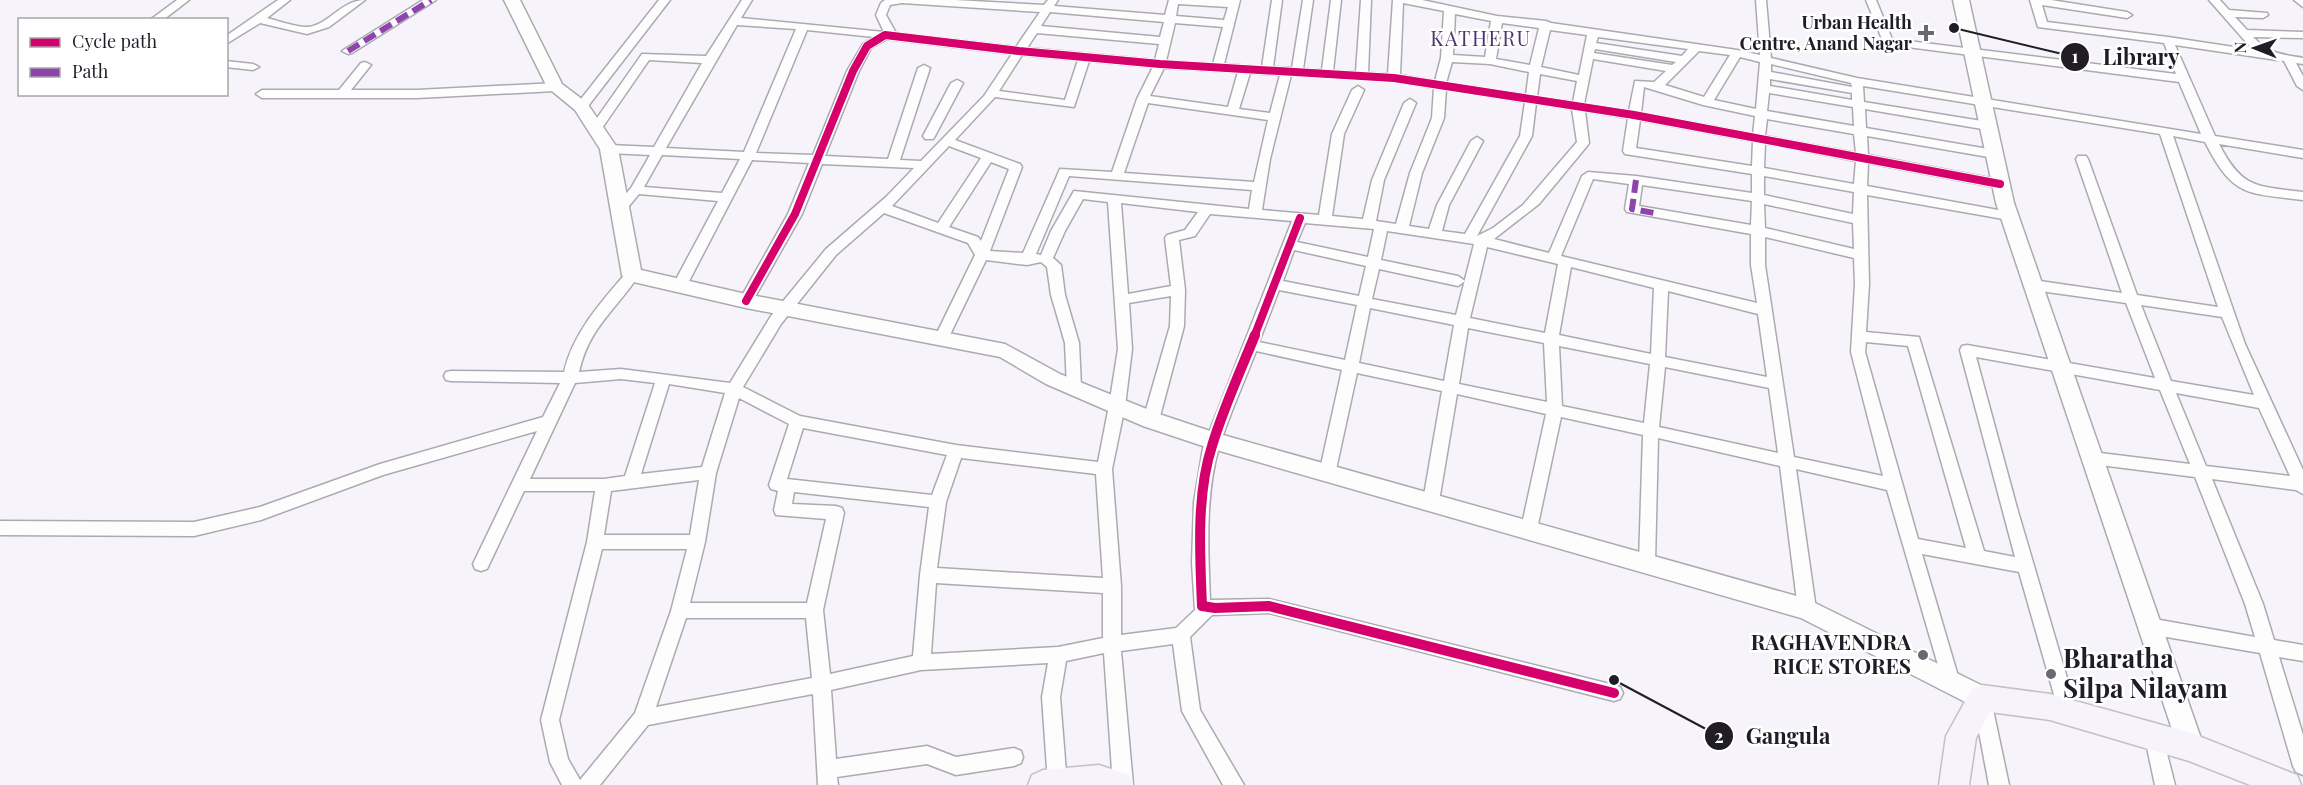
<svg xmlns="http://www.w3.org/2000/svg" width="2303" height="785" font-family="'Playfair Display',serif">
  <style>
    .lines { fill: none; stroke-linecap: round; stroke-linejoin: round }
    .street-casing { stroke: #acaab0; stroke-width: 3 }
    .secondary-casing { stroke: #acaab0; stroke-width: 3 }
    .primary-casing { stroke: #c3bfca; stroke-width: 3 }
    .street { fill: #fefdfe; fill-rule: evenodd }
    .secondary { fill: #fefdfe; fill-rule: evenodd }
    .primary { fill: #f6f4fa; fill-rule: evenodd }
    .quiet { stroke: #8e44ad; stroke-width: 6; stroke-dasharray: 13 6; stroke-linecap: butt }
    .cycleway-far1-casing { stroke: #fff; stroke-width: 10 }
    .cycleway-casing { stroke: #fff; stroke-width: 14 }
    .cycleway-far1 { stroke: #d6006c; stroke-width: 8 }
    .cycleway { stroke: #d6006c; stroke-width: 10 }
    .poi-dot { fill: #6b6870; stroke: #fff; stroke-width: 2 }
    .labels { text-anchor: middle; stroke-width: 5; stroke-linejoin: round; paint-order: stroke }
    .far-poi-label { font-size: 18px; font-weight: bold; fill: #201d26; stroke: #fff; text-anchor: end }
    .far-quarter-label { font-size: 20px; letter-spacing: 1.5px; fill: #4d3470; stroke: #fff }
    .poi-label { font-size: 21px; font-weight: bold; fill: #201d26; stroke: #fff; text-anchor: end }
    .near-poi-label { font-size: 26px; font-weight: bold; fill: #201d26; stroke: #fff; text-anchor: start }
    .leader { fill: none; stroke: #201d26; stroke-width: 2 }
    .callout-dot { fill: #201d26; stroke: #fff; stroke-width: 2 }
    .mark-label { font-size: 18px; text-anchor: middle; font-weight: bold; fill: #fff }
    .callout-label { font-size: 22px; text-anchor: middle; font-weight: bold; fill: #201d26; stroke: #fff; stroke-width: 5; stroke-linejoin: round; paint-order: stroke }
  </style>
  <rect width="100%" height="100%" fill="#f6f4fa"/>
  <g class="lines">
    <g class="street-casing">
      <g id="street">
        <polygon points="177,0 189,0 163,20 150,20"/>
        <path d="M278 0H290L267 18C279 21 292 26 305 27 327 28 340 0 365 0L329 27 307 34 260 23 226 44V36Z"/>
        <polygon points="423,0 436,0 352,53 348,54 342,51"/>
        <polygon points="659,0 670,0 585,110 577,110 577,104"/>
        <path d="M742 0H752L741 18 884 32 876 15 881 3 885 0H955L1044 5 1048 0H1058L1054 6 1165 15 1169 0H1240L1224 64 1262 67 1272 0H1282L1273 67 1292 68 1303 0H1313L1303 69 1322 70 1331 0H1341L1333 71 1356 72 1361 0H1371L1368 73 1388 74 1393 0H1422L1497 16 1546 21 1551 23 1737 50 1760 55 1756 0H1766L1771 58 1857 78 2201 134 2179 82 1884 44 1866 0H1876L1892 39 2176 74 2164 43 2038 27 2030 0H2051L2127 12 2132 15 2127 18 2042 5 2047 22 2168 37 2253 50 2209 0H2220L2229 10 2267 13 2268 15 2263 18 2235 17 2247 30 2303 32V38L2253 37C2270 54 2280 54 2303 58V64L2296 63 2303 76V90L2297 86 2284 61 2175 45 2215 136 2303 150V158L2219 144C2242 189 2256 186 2303 192V200C2246 193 2233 197 2205 142L2173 136 2245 344 2303 470V494L2296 490 2212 479 2263 604 2274 640 2303 645V661L2279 657 2303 735V775L2296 772 2293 766 2260 653 2149 634 2143 631 2140 626 2143 621 2149 618 2255 637 2245 604 2195 477 2092 464 2086 462 2084 458 2086 454 2092 452 2190 464 2160 390 1976 357 2017 508 2077 712 2075 718 2068 720 2061 718 2059 712 2019 572 1922 554 1960 683 1957 689 1951 691 1945 689 1887 490 1796 469 1816 609 1813 614 1807 616 1801 614 1798 609 1780 466 1658 438 1655 562 1653 567 1647 569 1641 567 1639 562 1643 435 1561 417 1537 529 1535 534 1529 536 1523 534 1521 529 1546 414 1457 394 1439 501 1437 506 1431 507 1425 506 1423 501 1442 391 1357 373 1335 474 1333 478 1327 480 1321 478 1319 474 1342 370 1256 351C1244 383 1229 415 1219 447 1205 495 1208 550 1210 600L1269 599 1614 685 1620 687 1623 693 1620 699 1614 701 1269 613 1212 615 1190 637 1200 710 1244 785H1223L1182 711 1173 644 1121 651 1133 785H1113L1104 653 1066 661 1060 697 1067 785H1049L1048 783 1042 697 1048 663 921 670 831 690 836 759 927 746 956 757 1014 748 1021 751 1023 757 1021 763 1014 766 956 775 927 764 837 777 838 785H818L813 694 648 725 600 785H562L550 762 541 720 587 542 595 491H524L487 569 481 571 475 569 473 564 537 431 383 475 261 520 194 536 0 535V521L194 522 260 507 380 464 543 417 560 383 451 381 446 380 444 376 446 372 451 371 564 372C573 333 601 302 627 272L632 270 639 275C616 310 589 327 579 372L621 369 730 383 771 316 826 249 886 197 914 168 822 164 802 214 751 304 746 306 739 301 788 214 809 163 752 160 687 285 680 290 675 288 673 285 718 201 639 194 625 211H615L613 208 631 188 650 155 609 153 603 149 609 145 654 147 702 63 649 60 600 131 596 132 590 128 642 54 706 56ZM902 3 1040 12 1016 47 896 33 886 15 890 5ZM1403 3 1444 11 1441 58 1435 81 1400 75ZM1178 4 1228 7 1224 20 1176 16ZM1050 12 1164 22 1160 37 1041 26ZM1455 14 1491 21 1485 57 1453 55ZM1175 23 1223 27 1213 64 1166 61ZM1502 23 1539 28 1530 65 1496 59ZM737 25 796 29 744 152 666 148ZM807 30 874 37 863 44 847 71 813 155 756 153ZM1550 30 1587 35 1579 75 1541 67ZM1037 33 1159 44 1155 60 1027 48ZM1598 37 1688 49 1682 56 1596 43ZM887 39 1012 54 984 96 921 161 900 160 930 68 924 65 918 68 888 159 825 156 859 71 871 48ZM1595 49 1676 62 1672 65 1594 53ZM1699 51 1730 55 1704 97 1665 85ZM1022 55 1078 60 1065 100 999 91ZM1740 57 1760 62 1756 109 1714 100ZM1593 59 1666 71 1654 82 1635 81 1629 111 1584 104ZM1089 61 1153 67 1137 99 1112 172 1060 169 1023 253 990 251 1022 167 1020 164 955 140 995 97 1074 107ZM1452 62 1490 64 1529 72 1526 95 1446 83ZM1771 64 1851 83 1852 87 1771 72ZM1164 68 1238 72 1228 107 1150 96ZM1250 73 1280 75 1270 113 1239 109ZM1540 74 1577 81 1573 102 1537 97ZM1291 75 1394 81 1434 88 1432 118 1410 173 1396 224 1376 221 1384 180 1416 103 1410 99 1404 103 1372 180 1363 219 1332 216 1344 134 1364 90 1358 86 1352 90 1332 134 1319 215 1262 210 1270 159ZM1770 79 1852 93V100L1770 86ZM1863 86 2160 134 2218 307 2137 295 2088 159 2086 156H2078L2076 159 2122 293 2033 280 2026 285 2033 290 2126 303 2155 378 1967 345 1962 346 1960 350 2015 557 1984 551 1919 337 1866 332 1869 284 1867 195 2009 220 2016 216 2009 212 1867 186 1868 163 2000 188 2006 184 2000 180 1868 155 1867 136 1994 158 2000 154 1994 150 1866 128 1865 109 1988 130 1994 126 1988 122 1864 102ZM1644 87 1703 105 1755 116 1753 134 1641 113ZM1446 89 1525 102 1520 136 1465 234 1442 231 1449 205 1483 141 1477 137 1471 141 1437 205 1429 229 1409 226 1422 173 1444 118ZM1769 93 1853 107 1854 126 1767 111ZM1148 103 1268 120 1254 182 1124 173ZM1536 103 1572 109 1577 142 1523 205 1493 228 1477 236 1532 136ZM1585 111 1628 118 1623 151 1625 154 1752 174V193L1636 176 1588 172 1582 176 1549 253 1494 239 1539 204 1587 146 1589 143ZM1767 119 1854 134 1856 153 1765 136ZM1640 120 1753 141 1752 166 1636 148ZM1765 143 1856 161 1854 184 1764 168ZM949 146 981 158 938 223 892 206ZM662 155 740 159 722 193 644 187ZM991 162 1009 169 981 241 978 237 949 227ZM1069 176 1252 190 1249 209 1074 191 1051 231 1041 255 1036 254ZM1764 176 1854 192 1853 214 1764 195ZM1593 179 1629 184 1625 209 1627 212 1751 234V265L1757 303 1561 256ZM1642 185 1752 201 1751 225 1639 206ZM1083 199 1108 202 1118 349 1109 406 1098 462 956 445 800 416 743 387 781 324 836 255 884 213 968 243 975 255 934 339 936 343H946L986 260 1027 265 1041 262 1047 267 1051 295 1065 343 1067 387 1069 391H1079L1081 387 1079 343 1065 295 1061 265 1053 258 1065 231ZM1121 203 1198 212 1185 230 1167 235 1165 238 1171 286 1128 294ZM1764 204 1853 223 1854 249 1765 228ZM1210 214 1292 221 1203 448 1194 502 1192 563 1195 610 1176 628 1121 635V586L1112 469 1125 406 1132 349 1129 303 1171 296 1170 326 1143 420 1146 424H1156L1159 420 1184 326 1185 290 1179 240 1195 236ZM1305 223 1374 229 1368 257 1297 242ZM1387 231 1474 244 1456 315 1372 299 1379 269 1458 286 1465 281 1458 276 1381 260ZM1765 237 1854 258 1855 284 1851 352 1883 476 1794 457 1765 265ZM1487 247 1558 264 1545 333 1470 318ZM1294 250 1366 266 1359 296 1283 281ZM1571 267 1654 288 1651 354 1559 335ZM1279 290 1357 305 1345 360 1259 342ZM1668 291 1758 314 1767 377 1665 357ZM2141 305 2222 317 2254 395 2171 381ZM1370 308 1454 325 1444 381 1359 363ZM1468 328 1544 343 1547 402 1459 384ZM1866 342 1908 346 1966 548 1918 539 1865 352ZM1559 346 1650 364 1644 423 1562 406ZM1665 367 1769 388 1778 453 1659 427ZM621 379 655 383 625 476 604 479H530L575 383ZM669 384 725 393 702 467 641 474ZM2176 393 2259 408 2290 476 2206 466ZM739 398 789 424 769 485 771 489 778 491 774 510 776 515 826 519 807 603H690L705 542 716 473ZM803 428 947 455 932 495 787 479ZM961 458 1096 474 1103 578 937 568 946 502ZM699 480 690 535H604L611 491ZM794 492 929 507 920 575 913 656 830 674 823 610 844 513 842 508 836 506 792 504ZM602 549H687L671 611 635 713 580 780 568 759 559 720ZM936 583 1103 593V638L1058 647 931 654ZM686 618H806L812 678 656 707Z"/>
        <polygon points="2294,0 2303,0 2303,7"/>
        <polygon points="226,61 253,64 259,67 253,70 226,67"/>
        <polygon points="365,62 371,65 351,90 417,90 555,83 561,87 555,91 417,98 262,98 256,94 262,90 339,90 361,63"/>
        <polygon points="957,80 963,83 935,136 933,139 925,139 923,136 951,83"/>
        <polygon points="1982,692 1988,694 1991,700 2009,785 1989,785 1973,700 1976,694"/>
        <polygon points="2154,729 2161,732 2163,738 2175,785 2155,785 2145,738 2147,732"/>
      </g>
    </g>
    <g class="secondary-casing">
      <g id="secondary">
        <polygon points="504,0 520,0 562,84 587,103 618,149 641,270 746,294 1005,344 1060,374 1159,414 1216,433 1807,599 1991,690 1995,698 1991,706 1982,710 1973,706 1801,618 1206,447 1143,426 1046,384 1000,357 746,308 625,280 622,275 600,149 575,110 547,87"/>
        <polygon points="1953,0 1969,0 2014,203 2204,747 2200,756 2191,759 2182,756 2178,747 1996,203"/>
      </g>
    </g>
    <g class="primary-casing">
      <g id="primary">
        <polygon points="1982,685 2050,694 2191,733 2297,775 2301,785 2250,785 2189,761 2050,720 1990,712 1976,738 1969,785 1939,785 1946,736 1972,689"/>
        <polygon points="1099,765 1129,775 1133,785 1028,785 1032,775 1043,770"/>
      </g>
    </g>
    <use href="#street" class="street"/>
    <use href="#secondary" class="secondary"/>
    <use href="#primary" class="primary"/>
    <g class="quiet">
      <polyline points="348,51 431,0"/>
      <polyline points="1636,180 1632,209 1654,213"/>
    </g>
    <g class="cycleway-far1-casing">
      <g id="cycleway-far1">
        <polyline points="746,301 795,214 853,71 867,46 885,35 1019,51 1160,64 1394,78 1634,115 2000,184"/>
        <polyline points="1254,337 1300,218"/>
      </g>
    </g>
    <g class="cycleway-casing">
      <path id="cycleway" d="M1255 335C1240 372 1223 409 1212 446 1196 495 1200 556 1202 606L1215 608 1269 606 1614 693"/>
    </g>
    <use href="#cycleway-far1" class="cycleway-far1"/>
    <use href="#cycleway" class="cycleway"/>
  </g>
  <g class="poi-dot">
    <path d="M1923 24h6v6h6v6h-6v6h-6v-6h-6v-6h6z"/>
    <circle cx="1923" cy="655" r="6"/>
    <circle cx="2051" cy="674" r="6"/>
  </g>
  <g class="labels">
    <g class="far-poi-label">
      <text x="1912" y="29">Urban Health<tspan x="1912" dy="21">Centre, Anand Nagar</tspan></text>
    </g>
    <g class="far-quarter-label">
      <text x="1481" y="46">KATHERU</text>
    </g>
    <g class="poi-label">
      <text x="1911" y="650">RAGHAVENDRA<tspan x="1911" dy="24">RICE STORES</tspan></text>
    </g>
    <g class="near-poi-label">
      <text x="2063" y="668">Bharatha<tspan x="2063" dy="30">Silpa Nilayam</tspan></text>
    </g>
  </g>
  <path class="leader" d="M1954 28L2075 57M1614 680L1719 736"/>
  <g class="callout-dot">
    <circle cx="1954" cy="28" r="6"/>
    <circle cx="1614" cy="680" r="6"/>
    <circle cx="2075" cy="57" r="15"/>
    <circle cx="1719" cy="736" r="15"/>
  </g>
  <g class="mark-label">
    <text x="2075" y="63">1</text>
    <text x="1719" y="743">2</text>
  </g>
  <g class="callout-label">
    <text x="2141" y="65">Library</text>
    <text x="1788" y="744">Gangula</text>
  </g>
  <rect x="18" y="18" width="210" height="78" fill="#ffffff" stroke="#a6a5a8" stroke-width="1.5"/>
  <rect x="30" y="38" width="30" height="9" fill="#d6006c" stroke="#a6a5a8" stroke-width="1.5"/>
  <text x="72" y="48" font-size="18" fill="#201d26">Cycle path</text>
  <rect x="30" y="68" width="30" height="9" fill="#8e44ad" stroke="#a6a5a8" stroke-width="1.5"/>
  <text x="72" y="78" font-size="18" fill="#201d26">Path</text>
  <g transform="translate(2255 48) rotate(271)" stroke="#ffffff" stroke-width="4.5" paint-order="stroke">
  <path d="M0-4.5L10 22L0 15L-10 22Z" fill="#201d26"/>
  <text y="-9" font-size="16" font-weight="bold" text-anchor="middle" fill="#201d26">N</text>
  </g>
</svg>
